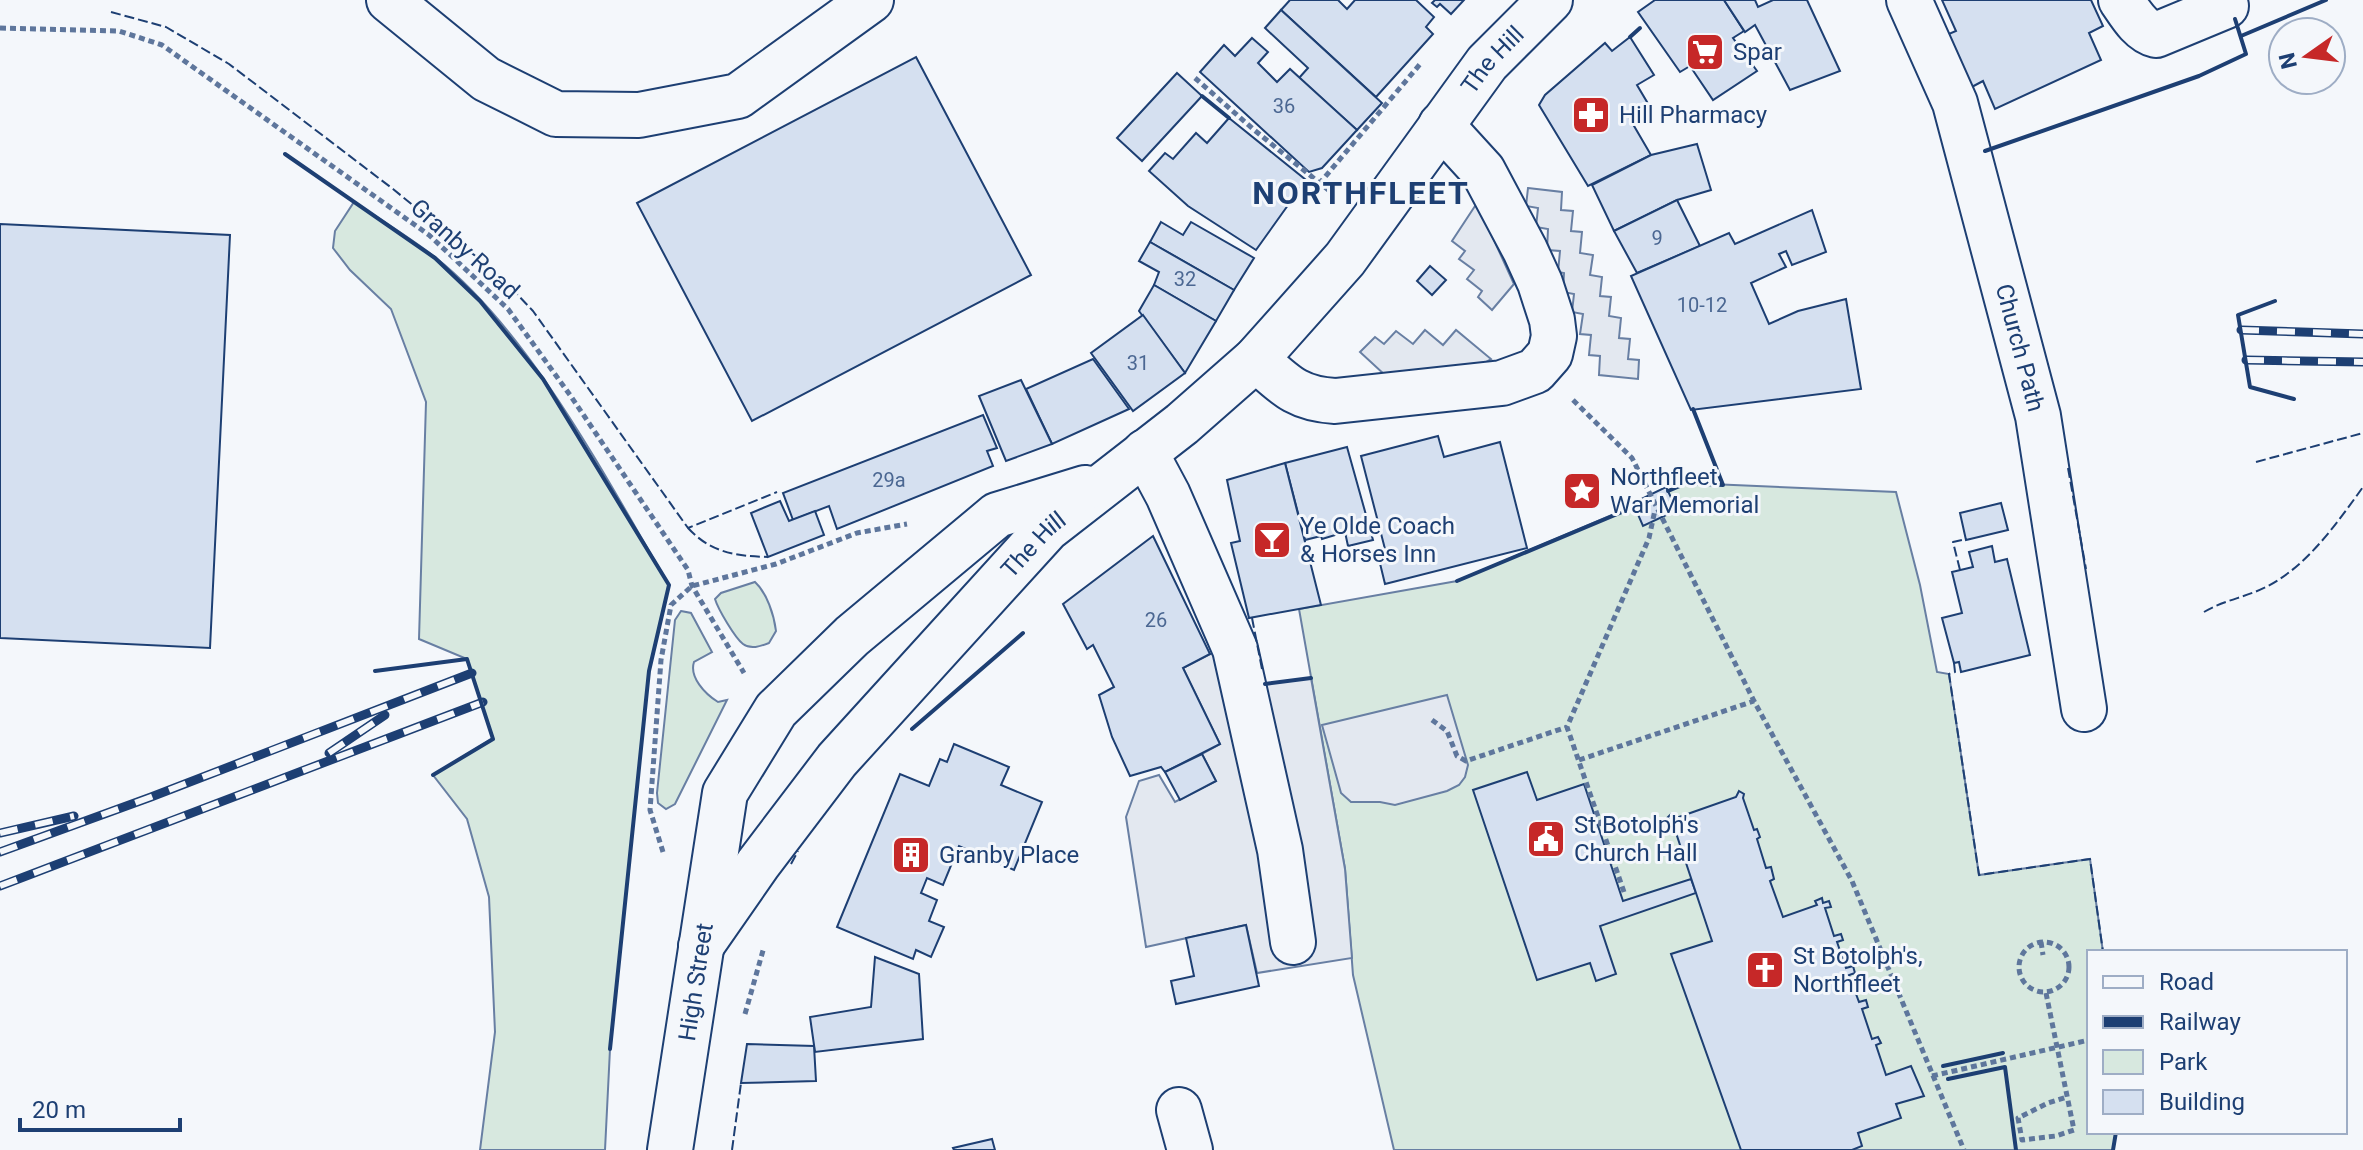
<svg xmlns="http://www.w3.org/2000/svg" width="2363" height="1150" font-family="Roboto,sans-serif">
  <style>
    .green { fill: #d7e8df; stroke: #687fa3; stroke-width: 2 }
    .parking { fill: #e3e8f0; stroke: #687fa3; stroke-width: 2 }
    .building { fill: #d5e0f0; stroke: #1d3f73; stroke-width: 2 }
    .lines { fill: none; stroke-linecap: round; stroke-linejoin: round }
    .minor-casing { stroke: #1d3f73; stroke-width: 48 }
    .major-casing { stroke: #1d3f73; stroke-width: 48 }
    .path { stroke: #5e769c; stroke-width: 5; stroke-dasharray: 6 4; stroke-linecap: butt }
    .minor { stroke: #f4f7fb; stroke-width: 44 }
    .major { stroke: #f4f7fb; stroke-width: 44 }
    .rail-casing { stroke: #1d3f73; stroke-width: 9 }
    .rail { stroke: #f4f7fb; stroke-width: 6; stroke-dasharray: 18; stroke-linecap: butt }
    .fence { stroke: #1d3f73; stroke-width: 2; stroke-dasharray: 10 4; stroke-linecap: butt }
    .wall { stroke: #1d3f73; stroke-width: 4 }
    .labels { text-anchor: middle; stroke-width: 6; stroke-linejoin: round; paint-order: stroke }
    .number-label { font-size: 20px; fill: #4b6792 }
    .poi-label { font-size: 24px; fill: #1d3f73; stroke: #f4f7fb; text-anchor: start }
    .street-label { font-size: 24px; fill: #1d3f73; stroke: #f4f7fb }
    .district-label { font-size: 32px; font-weight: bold; letter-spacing: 2px; fill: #1d3f73; stroke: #f4f7fb }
  </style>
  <rect width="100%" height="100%" fill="#f4f7fb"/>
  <g class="green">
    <path d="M354 202C381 220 409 237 435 257 532 334 606 479 669 585L649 671 610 1049 605 1150H480L495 1032 489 897 467 819 433 775 493 738 467 659 419 639 426 402 391 309 350 270 333 248 335 231Z"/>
    <polygon points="1687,483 1896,492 1920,585 1937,672 1949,674 1979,875 2090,859 2103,952 2089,952 2089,1132 2116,1132 2113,1150 1394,1150 1353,975 1345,869 1299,609 1457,581"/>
    <path d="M755 582C767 593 774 615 776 631L769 643C761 646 751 650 743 644 735 638 718 609 715 599L721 593Z"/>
    <path d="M681 611 691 613 712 652 694 662C689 677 705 694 718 702L727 700 675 804 666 809 658 803 657 793 675 620Z"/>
  </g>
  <g class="parking">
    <polygon points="1528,188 1562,192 1561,210 1573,211 1571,231 1582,232 1580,253 1593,255 1590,275 1602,277 1600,296 1611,297 1609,316 1621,318 1619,338 1630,339 1628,359 1639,360 1638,379 1599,375 1600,356 1589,355 1591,335 1580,334 1583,314 1572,312 1574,294 1563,292 1564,273 1558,272 1560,251 1547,250 1548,229 1536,227 1538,208 1526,206"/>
    <polygon points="1477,203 1514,284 1492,310 1478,297 1482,291 1467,279 1474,270 1459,259 1465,251 1452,241"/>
    <polygon points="1425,330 1443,345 1456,330 1491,359 1481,365 1386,376 1360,352 1375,337 1384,344 1396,331 1413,344"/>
    <polygon points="1250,646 1257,685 1311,678 1345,869 1352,958 1257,973 1246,925 1146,947 1126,817 1139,781 1159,775 1175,802 1216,781 1202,754 1220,744 1183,668 1210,654"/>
    <polygon points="1447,695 1468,765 1465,777 1459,785 1447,791 1395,805 1380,802 1351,802 1341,793 1322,725"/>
  </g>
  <g class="building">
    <polygon points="1290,0 1338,0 1347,9 1355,0 1416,0 1434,17 1426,27 1433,34 1376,97 1281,10"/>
    <polygon points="1435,0 1464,0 1451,14 1440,4 1437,7 1432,3"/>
    <polygon points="1655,0 1724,0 1744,31 1733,38 1757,71 1713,100 1690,66 1680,72 1638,12"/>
    <polygon points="1724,0 1755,0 1758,7 1773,0 1807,0 1840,71 1790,90 1755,25 1745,32"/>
    <polygon points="1942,0 2091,0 2103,26 2089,33 2101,60 1995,109 1983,81 1968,89 1944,36 1956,31"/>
    <polygon points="1281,10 1382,103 1357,130 1299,78 1308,68 1265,28"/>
    <polygon points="1630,37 1654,75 1637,85 1650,107 1630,119 1651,155 1588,186 1539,105 1545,95 1605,43 1612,51"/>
    <polygon points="1252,38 1268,52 1258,63 1277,82 1290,69 1357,130 1322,168 1309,172 1200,72 1224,45 1235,56"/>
    <polygon points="916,57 1031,275 752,421 637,203"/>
    <polygon points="1177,73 1202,96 1142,161 1117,138"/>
    <polygon points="1229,118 1306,180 1256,250 1188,206 1149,171 1165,153 1173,159 1196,133 1207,143"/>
    <polygon points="1697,144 1711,190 1677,200 1614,231 1592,185 1651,155"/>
    <polygon points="1677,200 1700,246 1637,273 1614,231"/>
    <polygon points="1812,210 1826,252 1792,265 1786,251 1779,254 1786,267 1751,283 1769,324 1798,311 1846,299 1861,389 1691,410 1631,276 1729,233 1735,244"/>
    <polygon points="1161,222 1183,235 1191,222 1254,258 1234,290 1150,242"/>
    <polygon points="0,224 230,235 210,648 0,638"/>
    <polygon points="1150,242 1234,290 1216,321 1154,285 1159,272 1139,261"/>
    <polygon points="1430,266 1446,280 1432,295 1417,281"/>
    <polygon points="1154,285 1216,321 1185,373 1139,311"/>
    <polygon points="1143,315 1185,373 1133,411 1091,353"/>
    <polygon points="1093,359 1129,409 1052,444 1026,389"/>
    <polygon points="1021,380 1052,444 1006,461 979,396"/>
    <polygon points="983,415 997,448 987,451 993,466 837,529 829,506 793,520 783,493"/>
    <polygon points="1438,436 1444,457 1500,442 1527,548 1385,584 1377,551 1385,549 1361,456"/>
    <polygon points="1347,447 1373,540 1348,546 1345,532 1322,539 1321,536 1305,540 1285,463"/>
    <polygon points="1285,463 1321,605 1249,618 1231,543 1240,541 1227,480"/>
    <polygon points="1666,487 1677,510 1643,526 1633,503"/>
    <polygon points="780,501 789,521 815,511 824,535 768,557 751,513"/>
    <polygon points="2001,503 2008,530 1966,540 1960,513"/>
    <polygon points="1153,536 1210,654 1183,668 1220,744 1165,772 1161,767 1130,776 1112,737 1099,695 1114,687 1093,645 1087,649 1063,604"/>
    <polygon points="1992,546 1995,562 2007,559 2030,655 1961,672 1959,662 1954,663 1942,618 1962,613 1952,572 1973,567 1969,552"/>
    <polygon points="954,744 1009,767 1001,785 1042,802 1014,870 959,846 943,885 927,878 921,893 937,900 929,921 944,927 931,957 916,950 913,959 837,927 900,774 929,786 940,759 947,762"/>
    <polygon points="1202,754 1216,781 1180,800 1165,772"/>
    <polygon points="1527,772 1537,800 1584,784 1623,901 1691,879 1696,893 1600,926 1616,974 1596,981 1590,963 1537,980 1473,790"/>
    <polygon points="1739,791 1744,794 1743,798 1754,830 1757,829 1760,837 1757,839 1766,868 1771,867 1774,879 1770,881 1783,917 1817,905 1815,901 1822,898 1823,903 1829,901 1831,907 1825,908 1834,936 1841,934 1843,940 1837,942 1846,968 1853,966 1855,973 1849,975 1859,1002 1866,1000 1868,1007 1862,1009 1872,1039 1878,1037 1881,1043 1876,1045 1886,1075 1911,1066 1924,1096 1896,1104 1901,1118 1858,1133 1862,1146 1852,1150 1741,1150 1671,954 1712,941 1672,821 1667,818 1671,814 1676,818 1736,797"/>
    <polygon points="1246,925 1259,986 1176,1004 1171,981 1194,976 1186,938"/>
    <polygon points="875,957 919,974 923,1039 815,1052 810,1017 871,1007"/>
    <polygon points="747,1044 814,1046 816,1081 741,1083"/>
    <polygon points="992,1139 995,1150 954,1150 953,1148"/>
  </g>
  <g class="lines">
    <g class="minor-casing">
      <g id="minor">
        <polyline points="389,0 486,79 556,114 639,115 738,96 871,0"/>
        <path id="s1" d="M1909 0 1955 103 2038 416 2084 709"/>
        <path d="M2121 0C2130 13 2140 31 2156 35L2226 6"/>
        <path d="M1256 359C1284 384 1296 399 1335 401L1502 383 1535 371 1550 354 1554 336 1552 320 1540 283 1525 250 1483 171 1441 125"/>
        <polyline points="1145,452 1168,495 1235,649 1280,850 1293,942"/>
        <polyline points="1179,1110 1190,1150"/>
      </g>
    </g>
    <g class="major-casing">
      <g id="major">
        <path id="s2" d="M701 946 758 864 837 760 1047 529 1182 424 1256 359 1345 259 1487 63 1550 0"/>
        <path id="s3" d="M670 1150 725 793 776 710 852 636 997 515 1085 488"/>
      </g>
    </g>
    <g class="path">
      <polyline points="0,28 119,31 162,45 429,235 508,309 570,395 688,570 692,586 744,673"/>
      <polyline points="1195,78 1253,129 1332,193"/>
      <polyline points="1319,184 1421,63"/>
      <polyline points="1573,400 1632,458 1754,701 1852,881 1964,1150"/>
      <polyline points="1432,720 1447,731 1457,756 1466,761 1567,727"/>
      <polyline points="1579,760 1754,701"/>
      <polyline points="663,852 650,810 661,660 671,605 692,586 776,564 857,533 907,524"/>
      <polyline points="1624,892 1567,727 1649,538 1655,510"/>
      <polyline points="2041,942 2043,955"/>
      <circle cx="2044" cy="967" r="25"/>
      <polyline points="2046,993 2074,1130 2056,1136 2022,1140 2018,1118 2048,1103 2067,1097"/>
      <polyline points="745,1014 764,947"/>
      <polyline points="1932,1076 2089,1040"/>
    </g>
    <use href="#minor" class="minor"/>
    <use href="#major" class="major"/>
    <g class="rail-casing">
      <g id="rail">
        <polyline points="2241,330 2363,334"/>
        <polyline points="2246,360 2363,362"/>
        <polyline points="329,753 385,715"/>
        <polyline points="0,833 74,816"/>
        <polyline points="0,852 151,797 472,673"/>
        <polyline points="0,886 483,702"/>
      </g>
    </g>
    <use href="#rail" class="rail"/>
    <g class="fence">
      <polyline points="111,12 166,27 229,64 393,189 500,276 533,311 688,528 777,492"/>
      <polyline points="2256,462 2363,433"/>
      <polyline points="2068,468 2086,569"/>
      <path d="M688 528C711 553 736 556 768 557"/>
      <polyline points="1960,570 1953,542 1966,539"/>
      <path d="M2204 612C2224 600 2247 597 2268 586 2308 565 2337 523 2363 487"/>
      <polyline points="1252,618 1262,669"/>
      <polyline points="1954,663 1955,672 1949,674 1979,875 2090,859 2103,952"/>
      <polyline points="791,864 798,851"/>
      <polyline points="732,1150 741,1083"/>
    </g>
    <g class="wall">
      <polyline points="2241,36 2326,0"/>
      <polyline points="1630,37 1640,28"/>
      <polyline points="1202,96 1229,118"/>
      <polyline points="1985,151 2199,76 2246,54 2235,19"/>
      <polyline points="285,154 435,258 480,301 543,379 669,585 649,671 610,1049"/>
      <polyline points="2275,301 2238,315 2250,387 2294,399"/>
      <polyline points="1668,491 1687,483 1723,485 1693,409"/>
      <polyline points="1457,581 1634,507"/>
      <polyline points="375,671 467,659 493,739 433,775"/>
      <polyline points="1265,684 1311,678"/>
      <polyline points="912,729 1023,633"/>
      <polyline points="1943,1066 2003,1053"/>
      <polyline points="1948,1079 2005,1067 2016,1150"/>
      <polyline points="2113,1150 2116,1132"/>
    </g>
  </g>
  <defs>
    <g id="supermarket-square" transform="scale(2)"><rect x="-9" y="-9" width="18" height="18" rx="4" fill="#c62828" stroke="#f4f7fb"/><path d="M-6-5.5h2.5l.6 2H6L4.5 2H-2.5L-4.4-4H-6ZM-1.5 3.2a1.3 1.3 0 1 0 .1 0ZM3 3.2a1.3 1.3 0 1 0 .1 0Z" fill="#fff"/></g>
    <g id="pharmacy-square" transform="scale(2)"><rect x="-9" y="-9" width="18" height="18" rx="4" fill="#c62828" stroke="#f4f7fb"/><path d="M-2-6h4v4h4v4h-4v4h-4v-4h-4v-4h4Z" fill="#fff"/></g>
    <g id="sight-square" transform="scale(2)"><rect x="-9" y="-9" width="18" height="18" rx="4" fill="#c62828" stroke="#f4f7fb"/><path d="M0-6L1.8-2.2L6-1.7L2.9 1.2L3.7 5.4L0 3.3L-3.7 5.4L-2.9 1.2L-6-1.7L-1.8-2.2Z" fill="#fff"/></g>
    <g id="bar-square" transform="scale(2)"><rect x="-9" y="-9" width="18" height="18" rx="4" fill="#c62828" stroke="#f4f7fb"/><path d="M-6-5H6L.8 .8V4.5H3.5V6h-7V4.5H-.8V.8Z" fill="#fff"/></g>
    <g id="civic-square" transform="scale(2)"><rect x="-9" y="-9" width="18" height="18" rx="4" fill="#c62828" stroke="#f4f7fb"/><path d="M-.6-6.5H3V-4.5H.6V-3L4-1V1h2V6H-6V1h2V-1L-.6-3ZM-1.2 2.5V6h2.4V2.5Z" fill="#fff"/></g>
    <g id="building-square" transform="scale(2)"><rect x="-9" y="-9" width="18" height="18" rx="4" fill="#c62828" stroke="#f4f7fb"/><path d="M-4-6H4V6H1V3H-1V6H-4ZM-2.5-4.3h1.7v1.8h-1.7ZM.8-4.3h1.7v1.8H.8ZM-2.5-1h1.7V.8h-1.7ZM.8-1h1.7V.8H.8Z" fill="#fff"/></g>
    <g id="church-square" transform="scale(2)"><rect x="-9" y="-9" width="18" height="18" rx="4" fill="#c62828" stroke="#f4f7fb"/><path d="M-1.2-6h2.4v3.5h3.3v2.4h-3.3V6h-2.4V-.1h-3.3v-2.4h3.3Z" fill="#fff"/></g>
  </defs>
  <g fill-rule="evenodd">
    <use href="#supermarket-square" x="1705" y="52"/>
    <use href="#pharmacy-square" x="1591" y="115"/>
    <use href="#sight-square" x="1582" y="491"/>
    <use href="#bar-square" x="1272" y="540"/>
    <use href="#civic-square" x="1546" y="839"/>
    <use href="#building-square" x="911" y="855"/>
    <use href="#church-square" x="1765" y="970"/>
  </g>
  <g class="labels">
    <g class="number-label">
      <text x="1284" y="113">36</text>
      <text x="1657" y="245">9</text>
      <text x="1185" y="286">32</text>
      <text x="1702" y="312">10-12</text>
      <text x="1138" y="370">31</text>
      <text x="889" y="487">29a</text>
      <text x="1156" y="627">26</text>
    </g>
    <g class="poi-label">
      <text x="1733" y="60">Spar</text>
      <text x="1619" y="123">Hill Pharmacy</text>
      <text x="1610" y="485">Northfleet<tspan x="1610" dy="28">War Memorial</tspan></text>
      <text x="1300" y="534">Ye Olde Coach<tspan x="1300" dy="28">&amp; Horses Inn</tspan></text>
      <text x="1574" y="833">St Botolph's<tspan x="1574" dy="28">Church Hall</tspan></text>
      <text x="939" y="863">Granby Place</text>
      <text x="1793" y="964">St Botolph's,<tspan x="1793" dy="28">Northfleet</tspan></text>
    </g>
    <g class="street-label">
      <text dy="8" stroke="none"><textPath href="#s2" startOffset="1194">The Hill</textPath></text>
      <text transform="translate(465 249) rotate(42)" y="8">Granby Road</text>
      <text dy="8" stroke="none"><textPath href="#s1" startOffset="366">Church Path</textPath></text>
      <text dy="8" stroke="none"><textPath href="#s2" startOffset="522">The Hill</textPath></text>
      <text dy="8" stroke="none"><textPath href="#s3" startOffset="170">High Street</textPath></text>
    </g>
    <g class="district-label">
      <text x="1361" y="204">NORTHFLEET</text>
    </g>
  </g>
  <rect x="2087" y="950" width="260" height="184" fill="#f4f7fb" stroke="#9eadc5" stroke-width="2"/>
  <rect x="2103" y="976" width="40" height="12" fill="#f4f7fb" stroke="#9eadc5" stroke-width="2"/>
  <text x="2159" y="990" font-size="24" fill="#1d3f73">Road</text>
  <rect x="2103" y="1016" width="40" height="12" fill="#1d3f73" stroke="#9eadc5" stroke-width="2"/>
  <text x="2159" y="1030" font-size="24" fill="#1d3f73">Railway</text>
  <rect x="2103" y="1050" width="40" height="24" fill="#d7e8df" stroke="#9eadc5" stroke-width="2"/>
  <text x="2159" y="1070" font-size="24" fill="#1d3f73">Park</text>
  <rect x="2103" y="1090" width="40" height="24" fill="#d5e0f0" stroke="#9eadc5" stroke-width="2"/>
  <text x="2159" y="1110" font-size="24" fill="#1d3f73">Building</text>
  <g transform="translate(2307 56) rotate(256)"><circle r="38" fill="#f4f7fb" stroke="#9eadc5" stroke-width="2"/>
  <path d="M0-6L14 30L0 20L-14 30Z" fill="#c62828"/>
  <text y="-12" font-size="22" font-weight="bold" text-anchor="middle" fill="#1d3f73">N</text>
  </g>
  <path d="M20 1118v12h160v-12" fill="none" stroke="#1d3f73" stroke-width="4"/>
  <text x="32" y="1118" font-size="24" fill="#1d3f73" stroke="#f4f7fb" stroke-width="6" paint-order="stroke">20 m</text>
</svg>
